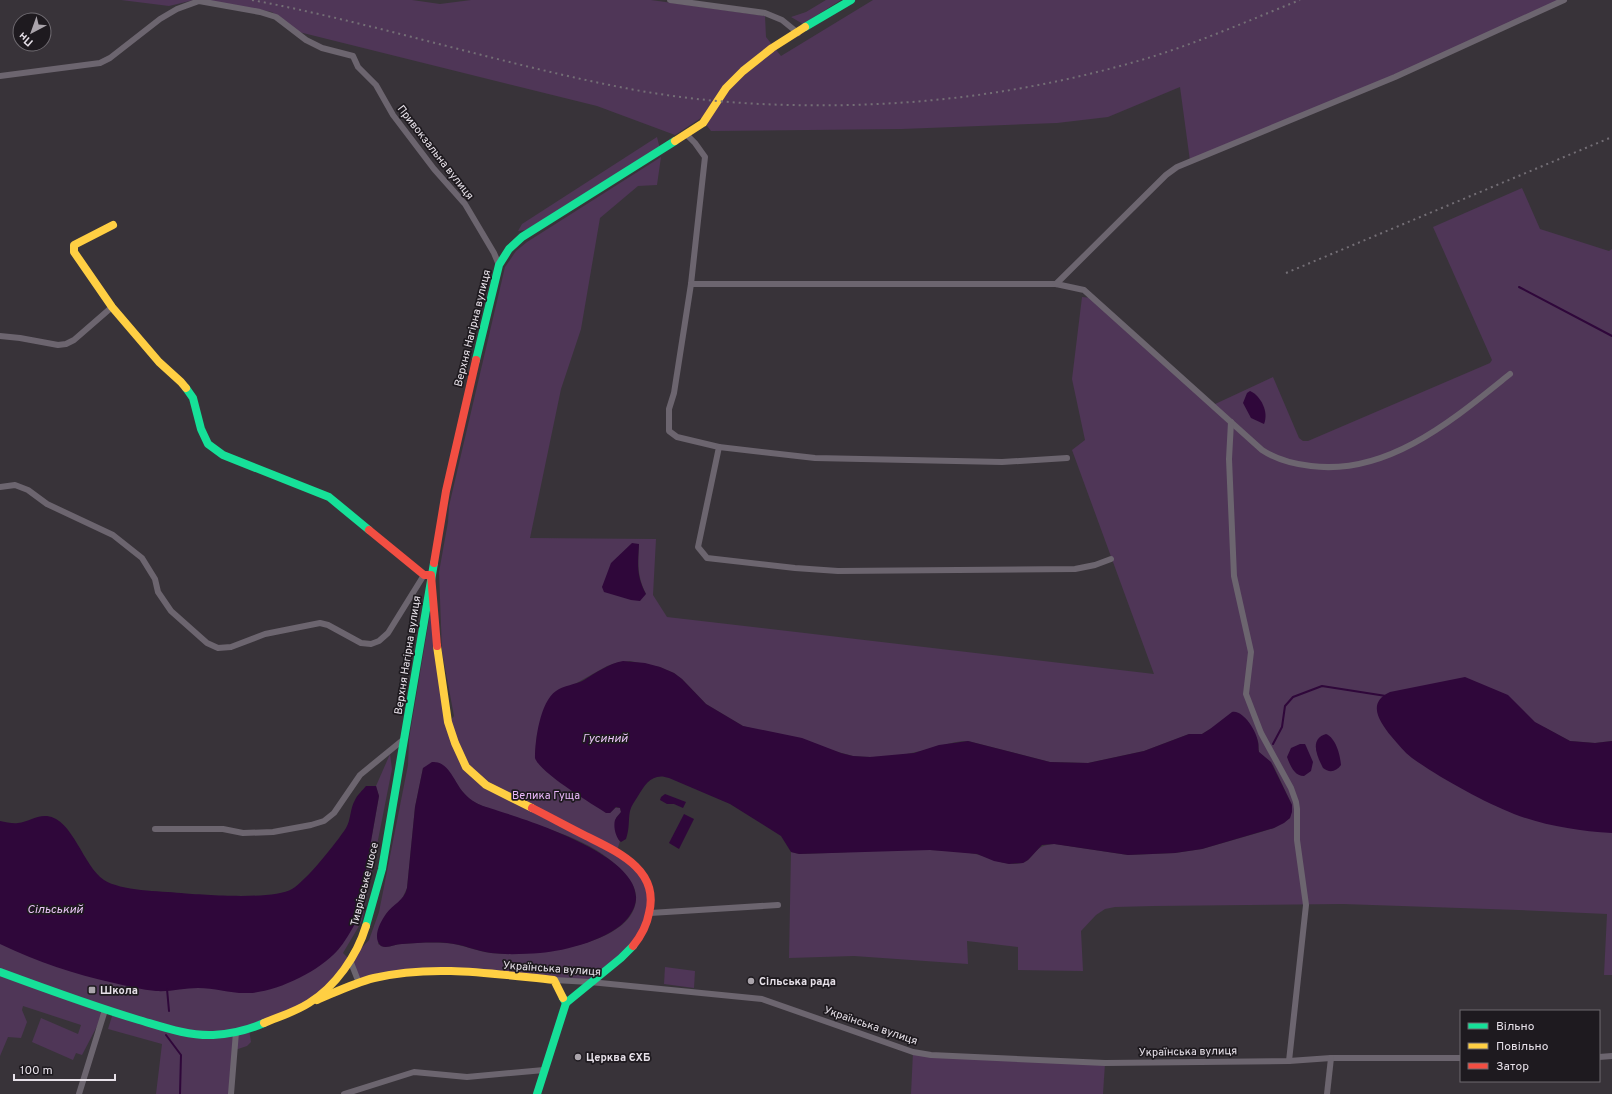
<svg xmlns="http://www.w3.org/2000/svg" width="1612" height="1094" font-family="Overpass,sans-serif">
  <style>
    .green { fill: #4f3657; fill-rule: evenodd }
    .water { fill: #2f073a }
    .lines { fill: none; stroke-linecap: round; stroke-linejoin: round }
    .stream { stroke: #2f073a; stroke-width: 2 }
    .street { stroke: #6c656f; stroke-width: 6 }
    .fast { stroke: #16e098; stroke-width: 8 }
    .slow { stroke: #ffcf43; stroke-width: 8 }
    .jam { stroke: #f24e42; stroke-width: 8 }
    .rail { stroke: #746f76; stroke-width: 2; stroke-dasharray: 2 4; stroke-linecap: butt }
    .poi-dot { fill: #aaa4ab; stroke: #1e1a1f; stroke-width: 1.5 }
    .labels { text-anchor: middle; stroke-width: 3.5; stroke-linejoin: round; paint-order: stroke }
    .street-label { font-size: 11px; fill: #e7e1e9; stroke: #1e1a1f }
    .park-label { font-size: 11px; fill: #ecbafc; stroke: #1e1a1f }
    .poi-label { font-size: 11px; font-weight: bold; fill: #e7e1e9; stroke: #1e1a1f; text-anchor: start }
    .water-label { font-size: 12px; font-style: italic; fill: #eac4f6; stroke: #1e1a1f }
  </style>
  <rect width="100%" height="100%" fill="#383339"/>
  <g class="green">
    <polygon points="121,0 194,0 169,6"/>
    <polygon points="203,0 412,0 440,4 471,0 651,0 765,16 766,37 781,56 873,0 1564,0 1481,38 1190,161 1180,87 1108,117 1057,123 902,129 711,131 701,118 675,135 597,106 295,31 272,12"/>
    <polygon points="826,0 841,0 803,24 791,17 806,12"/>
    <polygon points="657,137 660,149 533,229 518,231 522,224"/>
    <path d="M661 157 657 185 638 186 600 218 581 329 561 389 530 538 656 539 653 595 667 617 1154 674 1072 450 1085 440 1072 379 1082 297 1093 298 1213 405 1273 377 1299 438 1303 441H1308L1490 363 1492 360 1433 227 1522 188 1540 229 1609 251 1612 249V741L1595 743 1570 741 1544 727 1612 818V975H1604L1607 914 1518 910 1343 904 1154 906 1115 907 1105 909 1096 915 1081 931 1083 971 1018 970V947L967 941 968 964 854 956 789 958 791 852 799 854C843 853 887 849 930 850 945 851 961 851 975 854 992 857 1003 867 1022 863 1036 859 1031 845 1055 844L1128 855 1175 853 1202 849 1261 832 1274 828 1290 818 1292 805 1273 765 1259 752 1258 741 1247 720 1210 729 1202 734H1189L1144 751 1088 763 1050 762 968 741C950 741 934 749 916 752 896 757 874 758 853 756L743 726 706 704 682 679 674 673 660 667 630 661 616 663 607 666 573 685 537 734 535 755C536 771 595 803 610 813L615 808H620L621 812 616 818 618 839 620 841 617 851 626 857 651 891 644 932 590 982 442 971 359 983 350 961 320 995 249 1029 251 1042 247 1046 235 1050 231 1094H156L162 1044 108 1029 113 1013 105 1011 82 1055 76 1053 73 1060 32 1042 41 1018 78 1034 81 1025 23 1006 22 1010 27 1022 21 1038 8 1037 0 1056V932L338 950 357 920 379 796 376 786 390 754 392 769 362 921 343 953 350 960 369 940 379 912 408 765 409 739 430 614H433L449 722 454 716 442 652 439 572 448 522 449 506 505 267 516 251 527 242ZM639 544C638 564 637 576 646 594L602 587ZM441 764C455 776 460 796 478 804 526 826 594 833 628 878 632 883 636 890 636 897 637 947 526 957 491 953 474 951 460 943 443 943 430 942 415 943 401 944 396 944 391 947 386 947 383 947 381 946 378 944L386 914 402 899 407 888 415 807 423 768Z"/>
    <polygon points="665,967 695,971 694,988 664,984"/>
    <polygon points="913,1052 1105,1063 1103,1094 911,1094"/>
  </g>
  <g class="water">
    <path d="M1250 391C1261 396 1269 412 1264 424L1251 418 1243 403 1247 393Z"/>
    <path d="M632 543 639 544C638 564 636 575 646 594L640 601 631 600 604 592 602 587 611 563Z"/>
    <path d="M623 661 645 663 660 667 674 673 682 679 706 704 743 726 802 738 841 753 853 756 870 757 914 753 939 745 968 741 1050 762 1088 763 1144 751 1189 734H1202L1210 729 1232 712C1243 709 1257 732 1258 742 1259 746 1258 749 1259 752L1271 762 1292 805V812L1290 818 1284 823 1274 828 1202 849 1175 853 1128 855 1054 844 1042 845 1028 860 1023 863 1009 864 994 861 977 854 930 850 799 854 791 852 781 836 730 804 669 778C653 772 645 784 638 796 635 801 631 806 630 811 628 821 630 827 626 839L621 842C616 838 613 827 615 820 616 817 619 815 621 812L620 808 616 807 610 813H606C591 803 540 773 535 758 535 740 540 702 556 691 564 685 575 685 584 680 597 672 608 664 623 661Z"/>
    <path d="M1465 677 1508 695 1535 722 1570 741 1595 743 1612 741V833C1578 831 1546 826 1514 814 1482 801 1440 778 1412 758 1404 752 1398 744 1391 736 1380 722 1366 703 1390 692Z"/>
    <path d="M1326 734C1336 738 1340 755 1341 765 1336 772 1329 773 1323 768 1317 756 1309 739 1326 734Z"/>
    <path d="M1300 744H1305L1306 746 1313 762 1311 771 1304 776C1294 776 1290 765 1287 757L1291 748Z"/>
    <path d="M432 762C448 760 455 783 463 792 469 799 475 803 483 806 517 817 673 861 628 918 612 939 565 951 540 953 524 954 507 955 491 953 476 951 462 944 447 943 432 942 416 943 402 944 394 944 388 949 381 946 372 938 380 922 386 914 393 904 404 901 407 888L415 807 423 768Z"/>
    <path d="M366 786H376L379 796 357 920C351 931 345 942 337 951 319 971 277 992 249 993 232 994 215 988 198 988 184 988 170 992 156 991 142 990 128 986 114 983 74 974 38 962 0 944V821C6 822 13 824 18 823 28 822 36 815 47 816 73 819 83 866 104 880 121 891 160 891 181 893 204 895 274 900 292 889 306 881 337 842 346 828 351 820 350 808 355 800 357 795 363 790 366 786Z"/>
    <polygon points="665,794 686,802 683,808 674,804 667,804 660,800 661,797"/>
    <polygon points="684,814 694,819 679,849 669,843"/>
  </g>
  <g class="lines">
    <g class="stream">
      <polyline points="1519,287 1612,336"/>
      <polyline points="1273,744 1282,727 1285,706 1293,697 1322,686 1386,696"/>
      <polyline points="167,989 169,1011"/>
      <polyline points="166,1035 181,1055 180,1094"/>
    </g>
    <g class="street">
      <polyline points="670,0 765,13 782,20 798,33"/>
      <polyline points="0,76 100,63 110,58 160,19 177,9 199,1 260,12 276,17 306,40 322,48 353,56 358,67 376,85 393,115 434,169 465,204 494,253 499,265"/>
      <polyline points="686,134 695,143 705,157 691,284 674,393 669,409 669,431 677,437 719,447 698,547 707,558 795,568 838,571 1075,569 1095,565 1111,559"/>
      <path d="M691 284H1056L1084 290 1262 450C1277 460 1293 464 1311 466 1388 476 1454 419 1510 374"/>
      <polyline points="1056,284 1166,175 1177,167 1395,77 1564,0"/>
      <polyline points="0,336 20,338 58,345 66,344 74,340 112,307"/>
      <polyline points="1231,422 1229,459 1234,576 1251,652 1246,694 1261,733 1291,788 1296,802 1297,809 1297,840 1306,905 1289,1061"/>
      <polyline points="719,447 815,458 1002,462 1067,458"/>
      <polyline points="0,487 15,485 28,490 47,504 113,535 142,558 155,579 158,592 171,611 207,643 218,648 231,647 265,634 320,623 328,625 361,643 371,644 379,641 388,633 424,575"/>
      <polyline points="155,829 223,829 243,833 273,832 311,825 324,821 334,813 360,775 404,739"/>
      <polyline points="650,913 778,905"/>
      <polyline points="350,960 359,983"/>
      <polyline points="554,980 590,982 762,999 913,1052 931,1055 1105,1063 1289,1061 1331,1058 1461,1058"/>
      <polyline points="1599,1057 1612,1056"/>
      <polyline points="79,1094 105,1010"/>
      <polyline points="231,1094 236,1032"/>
      <polyline points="344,1094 414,1072 467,1077 544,1070"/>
      <polyline points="1327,1094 1331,1058"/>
    </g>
    <g class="fast">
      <polyline points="805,27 851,0"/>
      <polyline points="476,360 499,265 509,249 522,237 675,141"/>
      <polyline points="186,388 193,398 201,429 208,444 223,455 329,497 369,530"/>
      <polyline points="366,926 382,869 434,563"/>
      <path d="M0 972C46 989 92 1006 139 1020 163 1027 188 1036 213 1035 231 1034 248 1030 264 1023"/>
      <polyline points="566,1003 621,958 633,946"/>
      <polyline points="537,1094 566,1003 563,998"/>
    </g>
    <g class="slow">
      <polyline points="675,141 703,123 726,88 743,71 772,48 805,27"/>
      <polyline points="113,225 74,245 74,252 112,307 159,362 181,382 186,388"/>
      <polyline points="437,646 448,722 455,743 466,767 486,785 532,808"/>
      <path d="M317 1000C336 992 354 983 374 978 433 964 494 974 554 980L563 998"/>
      <path d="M264 1023C278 1017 295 1012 309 1003 335 987 357 956 366 926"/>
    </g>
    <g class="jam">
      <polyline points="369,530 424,575 431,575 437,646"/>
      <polyline points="434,563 446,491 476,360"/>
      <path d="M532 808C550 817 568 827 586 836 618 852 660 870 649 913 647 925 641 936 633 946"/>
    </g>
    <g class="rail">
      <path d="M252 0C379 24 503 65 630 89 684 99 737 104 791 105 913 108 1032 93 1148 58 1200 42 1250 20 1300 0"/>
      <polyline points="1286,273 1612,137"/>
    </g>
  </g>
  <g class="poi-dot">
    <circle cx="751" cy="981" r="4"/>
    <rect x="88" y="986" width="8" height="8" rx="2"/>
    <circle cx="578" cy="1057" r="4"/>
  </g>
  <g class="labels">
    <g class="street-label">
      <text transform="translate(436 152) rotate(52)" y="4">Привокзальна вулиця</text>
      <text transform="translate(472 328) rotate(-76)" y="4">Верхня Нагірна вулиця</text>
      <text transform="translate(407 655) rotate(-81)" y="4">Верхня Нагірна вулиця</text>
      <text transform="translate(364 884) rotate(-76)" y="4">Тиврівське шосе</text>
      <text transform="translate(552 968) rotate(4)" y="4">Українська вулиця</text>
      <text transform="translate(871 1025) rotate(19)" y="4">Українська вулиця</text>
      <text transform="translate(1188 1051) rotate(-1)" y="4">Українська вулиця</text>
    </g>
    <g class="park-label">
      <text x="546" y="799">Велика Гуща</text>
    </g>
    <g class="poi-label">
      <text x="759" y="985">Сільська рада</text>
      <text x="100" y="994">Школа</text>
      <text x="586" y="1061">Церква ЄХБ</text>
    </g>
    <g class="water-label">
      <text x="605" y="742">Гусиний</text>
      <text x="55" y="913">Сільський</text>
    </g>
  </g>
  <rect x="1460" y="1010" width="140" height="72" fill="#1e1a1f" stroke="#6e6a70"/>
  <rect x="1468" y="1023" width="20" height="6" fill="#16e098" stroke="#6e6a70"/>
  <text x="1496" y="1030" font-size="12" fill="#e7e1e9">Вільно</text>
  <rect x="1468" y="1043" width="20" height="6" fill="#ffcf43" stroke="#6e6a70"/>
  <text x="1496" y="1050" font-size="12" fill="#e7e1e9">Повільно</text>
  <rect x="1468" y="1063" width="20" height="6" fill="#f24e42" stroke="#6e6a70"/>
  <text x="1496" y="1070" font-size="12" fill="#e7e1e9">Затор</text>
  <g transform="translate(32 32) rotate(221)"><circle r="19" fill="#1e1a1f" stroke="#6e6a70"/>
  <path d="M0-3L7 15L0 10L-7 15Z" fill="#aaa4ab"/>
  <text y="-6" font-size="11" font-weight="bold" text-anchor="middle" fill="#e7e1e9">Пн</text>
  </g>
  <path d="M14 1074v6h101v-6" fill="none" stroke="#e7e1e9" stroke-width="2"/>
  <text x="20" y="1074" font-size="12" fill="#e7e1e9" stroke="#1e1a1f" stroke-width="3" paint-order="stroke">100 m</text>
</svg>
